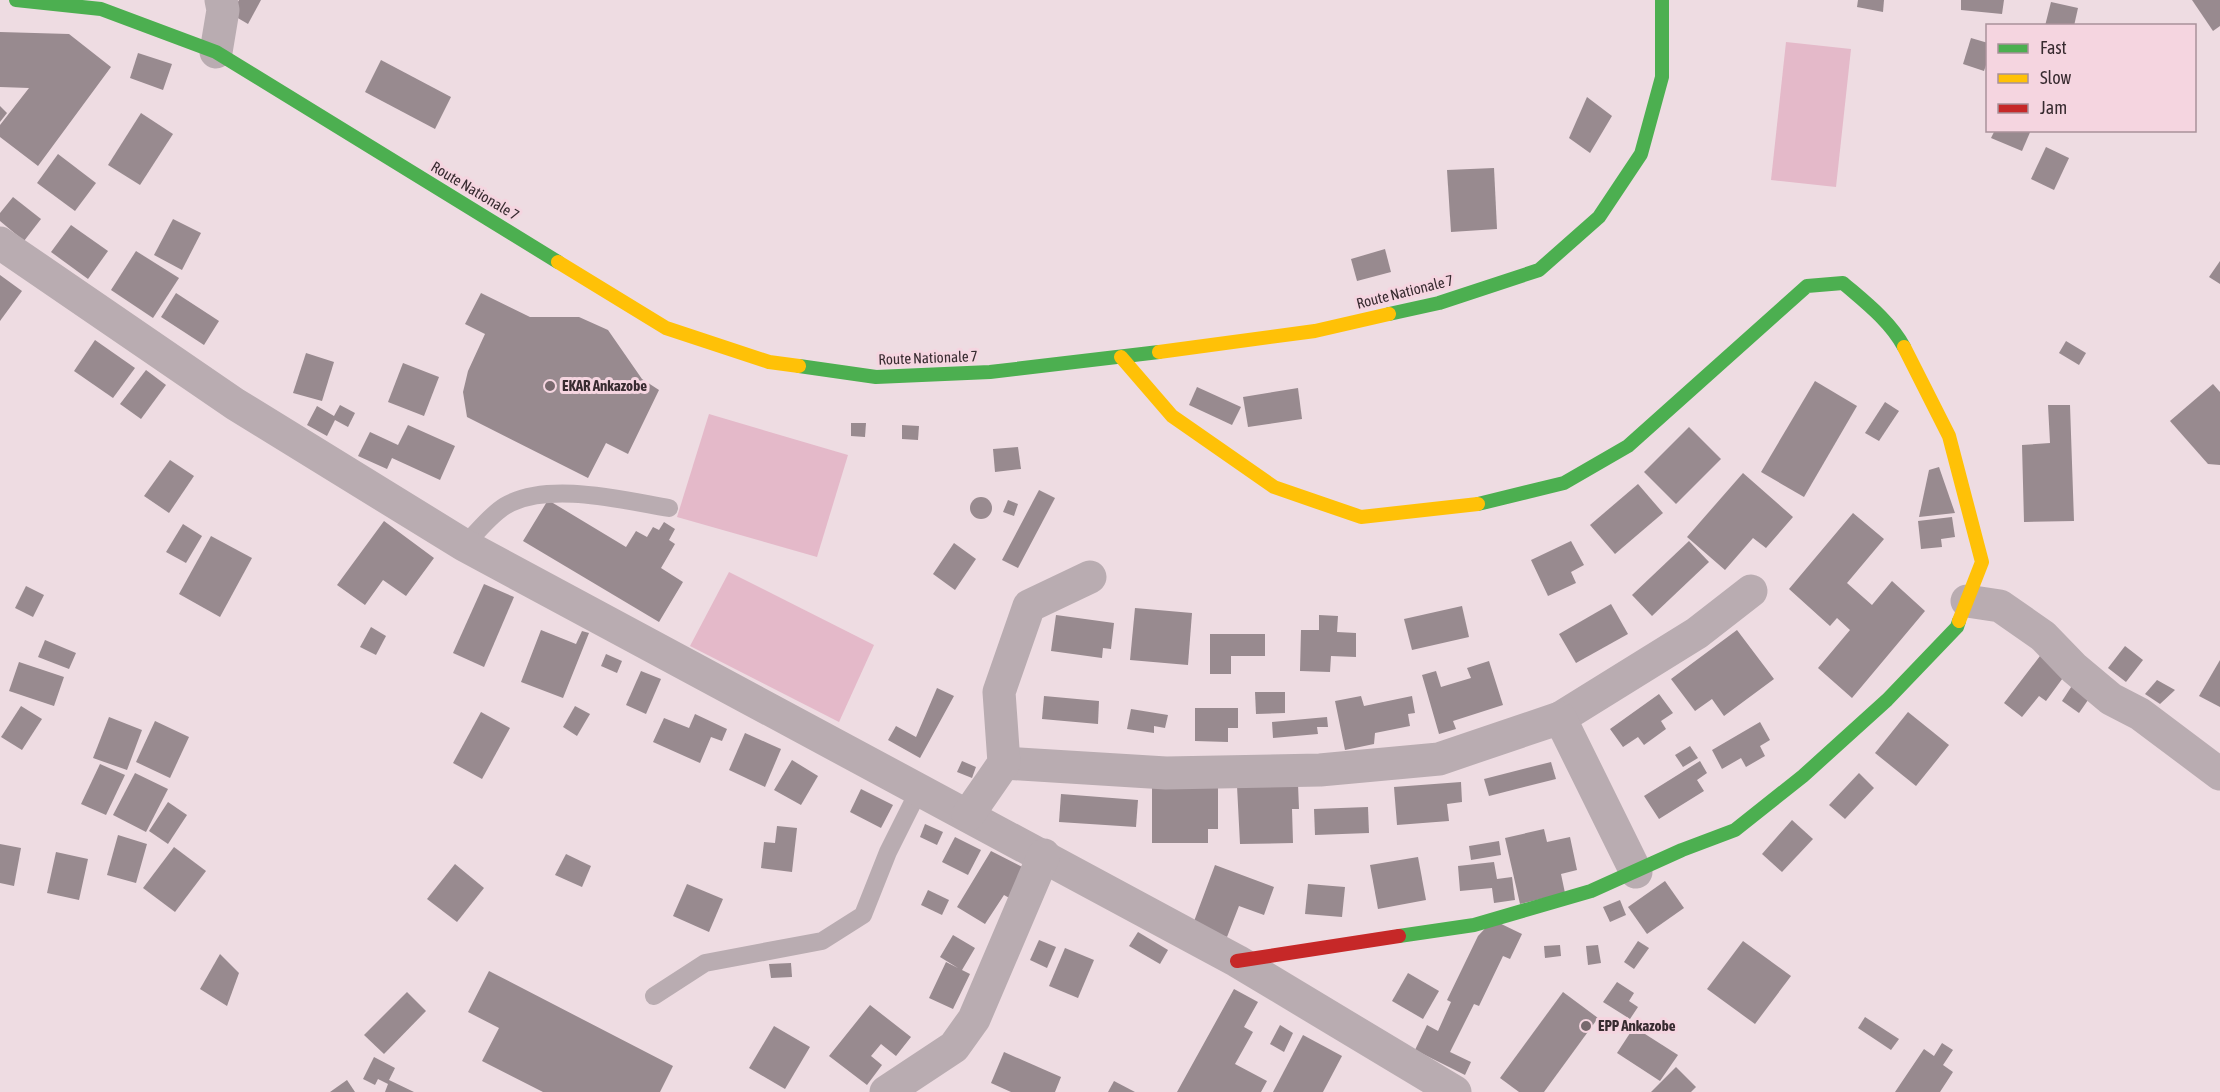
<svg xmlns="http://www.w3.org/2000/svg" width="2220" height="1092" font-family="'Asap Condensed',sans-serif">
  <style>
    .green { fill: #e4b9c9 }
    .building { fill: #988a8f }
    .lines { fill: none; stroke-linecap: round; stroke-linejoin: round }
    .lane { stroke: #b9acb1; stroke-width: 18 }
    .street { stroke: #b9acb1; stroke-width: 33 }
    .fast { stroke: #4caf50; stroke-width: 14 }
    .slow { stroke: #ffc107; stroke-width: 14 }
    .jam { stroke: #c62828; stroke-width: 14 }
    .poi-dot { fill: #78696e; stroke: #f5d5e0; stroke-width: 2 }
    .labels { text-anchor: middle; stroke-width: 6; stroke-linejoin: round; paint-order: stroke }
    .street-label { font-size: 15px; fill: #382b30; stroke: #f5d5e0 }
    .poi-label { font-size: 15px; font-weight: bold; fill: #382b30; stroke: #f5d5e0; text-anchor: start }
  </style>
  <rect width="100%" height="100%" fill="#eedce2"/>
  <g class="green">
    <polygon points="1786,42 1851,49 1836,187 1771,180"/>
    <polygon points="709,414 848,455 817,557 677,517"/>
    <polygon points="729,572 874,645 839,722 690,646"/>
  </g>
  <g class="building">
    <polygon points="239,0 261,0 248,24 231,14"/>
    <polygon points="1858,0 1884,0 1883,12 1857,7"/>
    <polygon points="1961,0 2004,0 2002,14 1961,10"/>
    <polygon points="2192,0 2220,0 2220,26 2213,31"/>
    <polygon points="2051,2 2078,8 2074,26 2045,26"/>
    <polygon points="0,32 69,34 111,67 38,166 0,137 0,125 29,88 0,87"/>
    <polygon points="1971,38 1988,43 1988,59 1984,71 1963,64"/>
    <polygon points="138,53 172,64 163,90 130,78"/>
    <polygon points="381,60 451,97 435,129 365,92"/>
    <polygon points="1587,97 1612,116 1590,153 1569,138"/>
    <polygon points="0,106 7,113 0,122"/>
    <polygon points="141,113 173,134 140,185 108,165"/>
    <polygon points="1995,130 2031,130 2022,151 1991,138"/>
    <polygon points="2046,147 2069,158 2054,190 2031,179"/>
    <polygon points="58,154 96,183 75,211 37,183"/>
    <polygon points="1494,168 1497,229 1451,232 1447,170"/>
    <polygon points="13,197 41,219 24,241 0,221 0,213"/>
    <polygon points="173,219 201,233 182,270 154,255"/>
    <polygon points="71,225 108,251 88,279 51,252"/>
    <polygon points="1385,249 1391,272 1357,281 1351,259"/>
    <polygon points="136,251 179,278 153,318 111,290"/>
    <polygon points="2220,261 2220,284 2209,277"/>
    <polygon points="0,275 22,291 0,321"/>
    <polygon points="176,293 219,321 204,345 161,317"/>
    <polygon points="481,293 530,317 579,317 608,330 642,379 659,390 628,454 606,443 588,478 467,417 463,392 468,371 485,334 465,324"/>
    <polygon points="95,340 135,368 113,398 74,371"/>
    <polygon points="2066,341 2086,353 2079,365 2059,353"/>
    <polygon points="306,353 334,362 322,401 293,393"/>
    <polygon points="403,363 439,377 424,416 388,402"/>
    <polygon points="146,370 166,385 141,419 120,404"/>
    <polygon points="1815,381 1857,406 1804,497 1761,472"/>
    <polygon points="2213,384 2220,392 2220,465 2208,464 2170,421"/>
    <polygon points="1197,387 1241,407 1232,425 1189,405"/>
    <polygon points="1298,388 1302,419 1248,427 1243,397"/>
    <polygon points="1885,402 1899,411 1879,441 1865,433"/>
    <polygon points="340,405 355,413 348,427 335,420 327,436 307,425 317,406 334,416"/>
    <polygon points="2048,405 2070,405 2074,521 2024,522 2022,445 2050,443"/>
    <polygon points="851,423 866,423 865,437 851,436"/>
    <polygon points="408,425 455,446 440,480 392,458 387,469 358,456 370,432 398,445"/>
    <polygon points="902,425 919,426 918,440 902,439"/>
    <polygon points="1689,427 1721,459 1676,504 1644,472"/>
    <polygon points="1018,447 1021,469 995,472 993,449"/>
    <polygon points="170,460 194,476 169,513 144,496"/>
    <polygon points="1939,467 1955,513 1919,517 1929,470"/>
    <polygon points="1743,473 1793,517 1766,548 1753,538 1725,570 1687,537"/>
    <polygon points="1638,484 1663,513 1615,554 1590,525"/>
    <polygon points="1039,490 1055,498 1018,568 1002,560"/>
    <circle cx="981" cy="508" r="11"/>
    <polygon points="548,500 626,547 636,531 647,537 653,527 659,530 664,522 675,529 669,540 675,544 661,568 683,582 659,622 523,541"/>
    <polygon points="1008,500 1018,504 1014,516 1003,512"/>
    <polygon points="1853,513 1884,539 1847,583 1872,605 1892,581 1925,611 1852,698 1818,668 1850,630 1837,618 1830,626 1789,589"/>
    <polygon points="1952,517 1955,537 1941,539 1942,547 1921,549 1918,521"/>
    <polygon points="384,521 434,558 406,596 383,580 365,605 337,585"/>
    <polygon points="183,524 202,536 186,563 166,552"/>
    <polygon points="211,536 252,558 220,617 179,594"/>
    <polygon points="1571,541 1584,565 1571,572 1576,583 1548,596 1531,560"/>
    <polygon points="1689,541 1709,562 1652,616 1632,595"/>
    <polygon points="954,543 976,559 955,590 933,574"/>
    <polygon points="484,584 514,597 484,667 453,653"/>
    <polygon points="26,586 44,595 33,617 15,608"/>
    <polygon points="1611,604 1628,634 1576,663 1559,634"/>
    <polygon points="1462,606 1469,637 1412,650 1404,619"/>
    <polygon points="1135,608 1192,613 1188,665 1130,660"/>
    <polygon points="1056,615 1114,623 1111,649 1103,648 1102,658 1051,651"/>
    <polygon points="1319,615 1338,616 1337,632 1356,633 1356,657 1331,656 1330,672 1300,671 1301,630 1319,630"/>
    <polygon points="371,627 386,636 376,655 360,647"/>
    <polygon points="541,630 576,644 582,631 589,633 563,698 521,682"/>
    <polygon points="1737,630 1774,679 1724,716 1712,699 1695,711 1671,679"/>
    <polygon points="1210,634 1265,634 1265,656 1231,656 1231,674 1210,674"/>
    <polygon points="45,640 76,653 69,669 38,657"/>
    <polygon points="2125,646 2143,660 2126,682 2108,668"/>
    <polygon points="2043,652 2068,671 2046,701 2039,696 2022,717 2004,703"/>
    <polygon points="606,654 622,661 617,673 601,666"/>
    <polygon points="2220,660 2220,707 2199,696"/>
    <polygon points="1489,661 1503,705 1453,721 1456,729 1439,734 1422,675 1436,671 1441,687 1471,678 1467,668"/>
    <polygon points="19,662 64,677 54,706 9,691"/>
    <polygon points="641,671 661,679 646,714 626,705"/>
    <polygon points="2077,678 2095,690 2079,713 2062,701"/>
    <polygon points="2157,680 2175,690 2160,704 2145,694"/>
    <polygon points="937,688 954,696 920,758 888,740 896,726 916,737"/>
    <polygon points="1255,692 1285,692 1285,713 1256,714"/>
    <polygon points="1659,694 1673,713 1661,721 1666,729 1644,745 1638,737 1623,747 1610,729"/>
    <polygon points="1044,696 1099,701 1098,724 1042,719"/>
    <polygon points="1361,696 1364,706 1412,696 1415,713 1408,714 1410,726 1375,733 1374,744 1345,750 1335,701"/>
    <polygon points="21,706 42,719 22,750 1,737"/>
    <polygon points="575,706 590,714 577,736 563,727"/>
    <polygon points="1195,708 1238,708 1238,728 1228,728 1228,742 1195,741"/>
    <polygon points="1131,709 1168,715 1165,728 1154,726 1154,733 1127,729"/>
    <polygon points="481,712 510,728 482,779 453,763"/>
    <polygon points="1908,712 1949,745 1916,786 1875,753"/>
    <polygon points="695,714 727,729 722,741 711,737 700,763 653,742 664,718 689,728"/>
    <polygon points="109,717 142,730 127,770 93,758"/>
    <polygon points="1327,717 1328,727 1317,727 1318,734 1273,738 1272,722"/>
    <polygon points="155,721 189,737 170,778 136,762"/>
    <polygon points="1760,722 1770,740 1760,746 1765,756 1746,767 1741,758 1722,769 1712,750"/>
    <polygon points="745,733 781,749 765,787 729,770"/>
    <polygon points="1690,746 1698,758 1683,767 1675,755"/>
    <polygon points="792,760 818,776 801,805 774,790"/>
    <polygon points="962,761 976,767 972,778 957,772"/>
    <polygon points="1700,761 1707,773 1697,780 1704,791 1659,819 1644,796"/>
    <polygon points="1551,762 1556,779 1489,796 1484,779"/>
    <polygon points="100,764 125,775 106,815 81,804"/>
    <polygon points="135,773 168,789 146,832 113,815"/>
    <polygon points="1859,773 1874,788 1845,819 1829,805"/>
    <polygon points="1152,781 1218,781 1218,829 1208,829 1208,843 1152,843"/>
    <polygon points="1461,782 1462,802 1447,804 1449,821 1397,825 1394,787"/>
    <polygon points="1298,784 1299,809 1292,809 1293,843 1240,844 1237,786"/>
    <polygon points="861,789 893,805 881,828 850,812"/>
    <polygon points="1061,794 1138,800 1136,827 1059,822"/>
    <polygon points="168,802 187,815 168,844 149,831"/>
    <polygon points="1368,807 1369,833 1315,835 1314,809"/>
    <polygon points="1792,820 1813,839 1782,872 1762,854"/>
    <polygon points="925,824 943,832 937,845 920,837"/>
    <polygon points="777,826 797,828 792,872 761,868 764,842 775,843"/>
    <polygon points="1544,829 1547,842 1570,837 1577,870 1561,874 1565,893 1520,904 1505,838"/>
    <polygon points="118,835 147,844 136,883 107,875"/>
    <polygon points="955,837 981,850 968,875 942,862"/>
    <polygon points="1499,841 1501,855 1471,860 1469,846"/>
    <polygon points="0,844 21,848 14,886 0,883"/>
    <polygon points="174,847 206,871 175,912 143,888"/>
    <polygon points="991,851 1034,873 1018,903 1004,895 985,924 957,907"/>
    <polygon points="56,852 88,859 79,900 47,893"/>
    <polygon points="566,854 591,866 582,887 555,875"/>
    <polygon points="1418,857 1426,900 1378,909 1370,865"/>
    <polygon points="1494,862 1497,879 1512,877 1515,900 1494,903 1492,888 1460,891 1458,866"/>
    <polygon points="455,864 484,888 457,922 427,899"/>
    <polygon points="1215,865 1274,887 1264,915 1239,906 1227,937 1193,924"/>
    <polygon points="1665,881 1684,908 1647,934 1628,907"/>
    <polygon points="687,884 723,899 709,932 673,916"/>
    <polygon points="1308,884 1345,887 1342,917 1305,914"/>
    <polygon points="928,890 949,900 942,915 921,905"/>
    <polygon points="1620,900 1626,915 1610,922 1603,907"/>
    <polygon points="1493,920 1522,934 1510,959 1503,956 1479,1006 1474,1004 1450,1052 1471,1062 1465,1075 1415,1050 1427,1025 1438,1031 1451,1002 1447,1000 1478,936"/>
    <polygon points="1138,932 1168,950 1160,964 1129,946"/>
    <polygon points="953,935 975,948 962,970 970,974 953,1009 929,998 946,962 958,968 940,957"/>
    <polygon points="1039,940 1056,947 1047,968 1030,960"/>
    <polygon points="1638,941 1649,948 1634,969 1624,962"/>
    <polygon points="1743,941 1791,976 1755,1024 1707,989"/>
    <polygon points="1560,945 1561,956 1545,958 1544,946"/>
    <polygon points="1598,945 1601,963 1588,965 1586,946"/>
    <polygon points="1065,948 1094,960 1078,998 1049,986"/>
    <polygon points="220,954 239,973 227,1006 200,989"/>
    <polygon points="791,963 792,977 771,978 769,964"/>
    <polygon points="489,971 673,1066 660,1092 543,1092 482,1061 499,1028 468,1012"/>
    <polygon points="1408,973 1439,991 1423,1019 1392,1001"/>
    <polygon points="1617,982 1634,993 1629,1001 1638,1007 1630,1019 1603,1002"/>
    <polygon points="1234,989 1258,1002 1244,1027 1253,1032 1235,1064 1267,1081 1261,1092 1177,1092"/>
    <polygon points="407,992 426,1011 384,1054 364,1035"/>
    <polygon points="1563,992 1598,1018 1544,1092 1519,1092 1500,1078"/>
    <polygon points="870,1005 911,1037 896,1056 881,1044 871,1056 882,1065 867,1085 829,1056"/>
    <polygon points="1865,1017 1899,1039 1891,1050 1858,1028"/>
    <polygon points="1280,1025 1293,1033 1284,1052 1270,1044"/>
    <polygon points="774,1026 810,1047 785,1089 749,1068"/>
    <polygon points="1634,1027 1678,1055 1660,1081 1617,1053"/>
    <polygon points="1303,1035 1342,1056 1323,1092 1273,1092"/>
    <polygon points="1942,1043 1953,1050 1943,1065 1953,1072 1940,1092 1895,1092 1924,1049 1934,1056"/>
    <polygon points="1004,1052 1061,1077 1055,1092 1011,1092 991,1083"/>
    <polygon points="374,1057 395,1068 389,1080 414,1092 385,1092 388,1084 378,1079 375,1085 363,1079"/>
    <polygon points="1676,1067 1696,1087 1691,1092 1651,1092"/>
    <polygon points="347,1080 355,1092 330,1092"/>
    <polygon points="1114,1081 1135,1092 1108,1092"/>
  </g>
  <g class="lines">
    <g class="lane">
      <path d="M464 545C477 533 490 515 505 506 547 481 622 500 669 508"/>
      <polyline points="654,996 705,963 822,941 863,915 888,852 919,790"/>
    </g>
    <g class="street">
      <polyline points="216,52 223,10 221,0"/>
      <polyline points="0,243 235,404 464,545 1237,961 1455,1092"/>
      <polyline points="1967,601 2000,606 2043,636 2074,668 2111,699 2140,714 2220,774"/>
      <polyline points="1560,718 1697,633 1751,591"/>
      <polyline points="1004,763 1166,773 1320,770 1439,759 1560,718 1636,872"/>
      <polyline points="968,815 1004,763 999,692 1029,606 1090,577"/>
      <polyline points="886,1092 954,1047 974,1019 1044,855"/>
    </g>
    <g class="fast">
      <polyline points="16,0 101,9 216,52 558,262"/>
      <polyline points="1389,314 1439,303 1539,270 1599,217 1641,154 1662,77 1662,0"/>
      <polyline points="799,366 876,377 990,372 1159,352"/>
      <path d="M1478 504 1564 483 1628 446 1807 286 1843 283C1865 302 1890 321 1904 347"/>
      <polyline points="1399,936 1474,925 1591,891 1682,850 1735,830 1803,776 1887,700 1957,627 1959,621"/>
    </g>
    <g class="slow">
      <polyline points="558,262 666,328 769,362 799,366"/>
      <polyline points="1904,347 1949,436 1982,562 1959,621"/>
      <polyline points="1159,352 1315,331 1389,314"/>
      <polyline points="1121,357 1172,416 1274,487 1361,517 1478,504"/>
    </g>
    <polyline class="jam" points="1237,961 1399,936"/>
  </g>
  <g class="poi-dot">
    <circle cx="550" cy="386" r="6"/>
    <circle cx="1586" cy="1026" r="6"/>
  </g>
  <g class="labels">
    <g class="street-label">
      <text transform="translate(475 191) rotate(31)" y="5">Route Nationale 7</text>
      <text transform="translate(1405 292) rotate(-14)" y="5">Route Nationale 7</text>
      <text transform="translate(928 358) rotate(-2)" y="5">Route Nationale 7</text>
    </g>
    <g class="poi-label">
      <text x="562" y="391">EKAR Ankazobe</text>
      <text x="1598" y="1031">EPP Ankazobe</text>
    </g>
  </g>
  <rect x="1986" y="24" width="210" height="108" fill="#f5d5e0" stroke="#a9919a" stroke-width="1.5"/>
  <rect x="1998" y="44" width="30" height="9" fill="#4caf50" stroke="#a9919a" stroke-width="1.5"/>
  <text x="2040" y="54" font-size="18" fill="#382b30">Fast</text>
  <rect x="1998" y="74" width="30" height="9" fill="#ffc107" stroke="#a9919a" stroke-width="1.5"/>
  <text x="2040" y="84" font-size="18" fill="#382b30">Slow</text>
  <rect x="1998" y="104" width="30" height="9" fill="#c62828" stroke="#a9919a" stroke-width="1.5"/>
  <text x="2040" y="114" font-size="18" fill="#382b30">Jam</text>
</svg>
